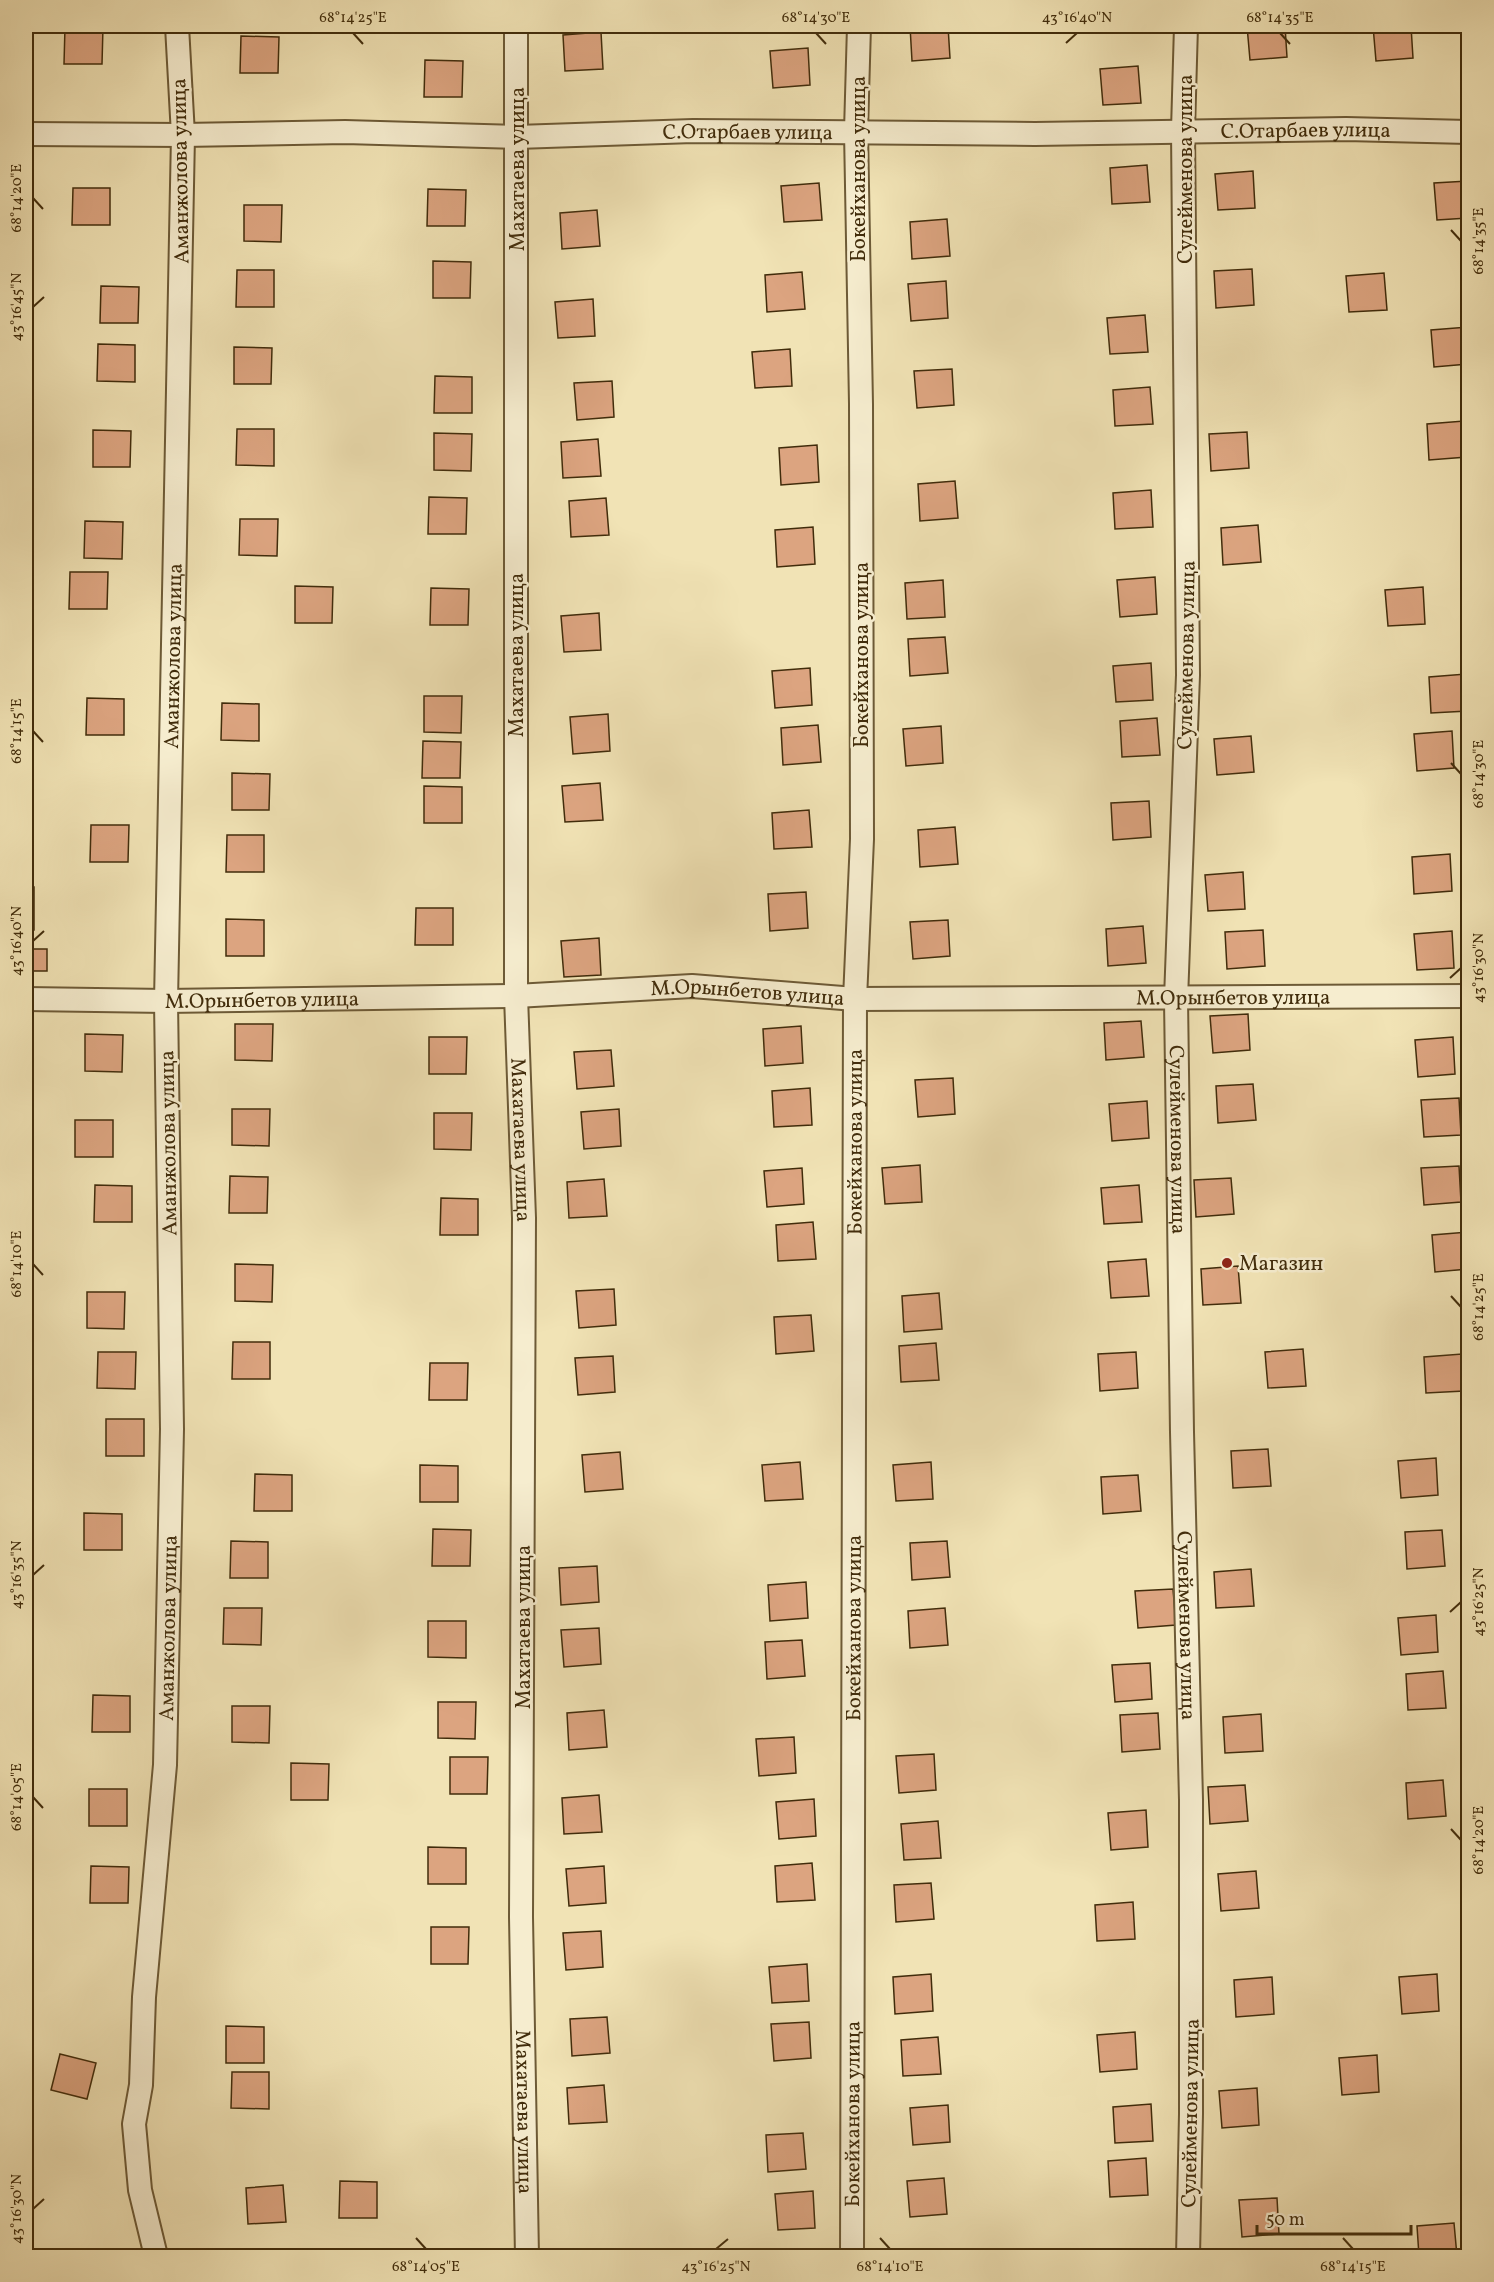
<svg xmlns="http://www.w3.org/2000/svg" width="1494" height="2282" font-family="Vollkorn,serif">
  <style>
    .building { fill: #dca480; stroke: #412c0b; stroke-width: 1.5 }
    .lines { fill: none; stroke-linecap: round; stroke-linejoin: round }
    .minor-casing { stroke: #6d5a36; stroke-width: 26 }
    .minor { stroke: #f6edcf; stroke-width: 22 }
    .ticks { fill: none; stroke: #412c0b; stroke-width: 2 }
    .poi-dot { fill: #8f2418; stroke: #f6edcf; stroke-width: 2 }
    .labels { text-anchor: middle; stroke-width: 5; stroke-linejoin: round; paint-order: stroke }
    .street-label { font-size: 21px; fill: #412c0b; stroke: #f6edcf }
    .poi-label { font-size: 21px; fill: #412c0b; stroke: #f6edcf; text-anchor: start }
    .neatline { fill: none; stroke: #412c0b; stroke-width: 2 }
    .ticks-label { font-size: 15px; text-anchor: middle; fill: #412c0b }
  </style>
  <rect width="100%" height="100%" fill="#f1e3b5"/>
  <filter id="stains"><feTurbulence type="fractalNoise" baseFrequency=".00333" numOctaves="4"/><feColorMatrix values="0 0 0 0 .2 0 0 0 0 .09 0 0 0 0 .02 0 0 0 .5 -.17"/></filter>
  <radialGradient id="worn" r=".72"><stop offset=".6" stop-color="#630" stop-opacity="0"/><stop offset="1" stop-color="#630" stop-opacity=".3"/></radialGradient>
  <g class="building">
    <polygon points="910,26 948,26 950,58 912,61"/>
    <polygon points="1247,26 1285,26 1287,57 1250,60"/>
    <polygon points="1373,26 1411,26 1413,58 1376,61"/>
    <polygon points="65,27 103,27 102,64 64,64"/>
    <polygon points="601,32 603,69 565,71 563,35"/>
    <polygon points="241,36 279,37 278,73 240,73"/>
    <polygon points="808,48 810,85 773,88 770,51"/>
    <polygon points="425,60 463,61 462,97 424,97"/>
    <polygon points="1138,66 1141,103 1103,105 1100,69"/>
    <polygon points="1147,165 1150,202 1112,204 1110,168"/>
    <polygon points="1253,171 1255,208 1218,210 1215,174"/>
    <polygon points="1468,181 1468,218 1437,220 1434,183"/>
    <polygon points="819,183 822,220 784,222 781,186"/>
    <polygon points="73,188 110,188 110,225 72,225"/>
    <polygon points="428,189 466,190 465,226 427,226"/>
    <polygon points="244,205 282,205 281,242 244,241"/>
    <polygon points="597,210 600,246 562,249 560,213"/>
    <polygon points="947,219 950,256 912,259 910,222"/>
    <polygon points="433,261 471,262 470,298 433,298"/>
    <polygon points="1252,269 1254,305 1216,308 1214,271"/>
    <polygon points="237,270 274,270 274,307 236,307"/>
    <polygon points="802,272 805,309 767,312 765,275"/>
    <polygon points="1384,273 1387,310 1349,312 1346,276"/>
    <polygon points="946,281 948,318 911,321 908,284"/>
    <polygon points="101,286 139,287 138,323 100,323"/>
    <polygon points="593,299 595,336 558,338 555,302"/>
    <polygon points="1145,315 1148,352 1110,354 1107,318"/>
    <polygon points="1468,327 1468,364 1434,367 1431,330"/>
    <polygon points="98,344 135,345 135,382 97,381"/>
    <polygon points="234,347 272,348 271,384 234,384"/>
    <polygon points="790,349 792,386 755,388 752,352"/>
    <polygon points="952,369 954,405 917,408 914,371"/>
    <polygon points="435,376 472,377 472,413 434,413"/>
    <polygon points="612,381 614,417 577,420 574,383"/>
    <polygon points="1150,387 1153,424 1115,426 1113,390"/>
    <polygon points="1464,421 1467,457 1429,460 1427,424"/>
    <polygon points="237,429 274,429 274,466 236,465"/>
    <polygon points="93,430 131,431 130,467 93,467"/>
    <polygon points="1247,432 1249,468 1211,471 1209,434"/>
    <polygon points="434,433 472,434 471,471 434,470"/>
    <polygon points="598,439 601,476 563,478 561,442"/>
    <polygon points="817,445 819,482 781,485 779,448"/>
    <polygon points="955,481 958,518 920,521 918,484"/>
    <polygon points="1151,490 1153,527 1115,529 1113,493"/>
    <polygon points="429,497 467,498 466,534 428,534"/>
    <polygon points="606,498 609,535 571,537 569,501"/>
    <polygon points="240,519 278,519 277,556 239,555"/>
    <polygon points="85,521 123,522 122,559 84,558"/>
    <polygon points="1258,525 1261,562 1223,565 1221,528"/>
    <polygon points="813,527 815,564 777,567 775,530"/>
    <polygon points="70,572 108,572 107,609 69,609"/>
    <polygon points="1155,577 1157,614 1120,617 1117,580"/>
    <polygon points="943,580 945,617 907,619 905,583"/>
    <polygon points="295,586 333,587 332,623 295,623"/>
    <polygon points="1423,587 1425,624 1388,626 1385,590"/>
    <polygon points="431,588 469,589 468,625 430,625"/>
    <polygon points="599,613 601,650 564,652 561,616"/>
    <polygon points="945,637 948,673 910,676 908,639"/>
    <polygon points="1151,663 1153,700 1116,702 1113,666"/>
    <polygon points="810,668 812,705 775,708 772,671"/>
    <polygon points="1466,674 1468,711 1431,713 1429,677"/>
    <polygon points="424,696 462,696 461,733 424,732"/>
    <polygon points="87,698 124,699 124,735 86,735"/>
    <polygon points="222,703 259,704 259,741 221,740"/>
    <polygon points="608,714 610,751 573,754 570,717"/>
    <polygon points="1157,718 1160,755 1122,757 1120,721"/>
    <polygon points="818,725 821,762 783,765 781,728"/>
    <polygon points="941,726 943,763 906,766 903,729"/>
    <polygon points="1452,731 1454,768 1417,771 1414,734"/>
    <polygon points="1251,736 1254,772 1217,775 1214,739"/>
    <polygon points="423,741 461,742 460,778 422,778"/>
    <polygon points="232,773 270,774 269,810 232,810"/>
    <polygon points="600,783 603,820 565,822 562,786"/>
    <polygon points="424,786 462,787 462,823 424,823"/>
    <polygon points="1149,801 1151,837 1113,840 1111,803"/>
    <polygon points="809,810 812,847 774,849 772,813"/>
    <polygon points="91,825 129,825 128,862 90,862"/>
    <polygon points="955,827 958,864 920,867 918,830"/>
    <polygon points="227,835 264,835 264,872 226,872"/>
    <polygon points="1450,854 1452,891 1414,894 1412,857"/>
    <polygon points="1243,872 1245,909 1208,911 1205,875"/>
    <rect x="26" y="887" width="8" height="43"/>
    <polygon points="806,892 808,928 770,931 768,894"/>
    <polygon points="416,908 453,908 453,945 415,945"/>
    <polygon points="226,919 264,920 264,956 226,956"/>
    <polygon points="948,920 950,956 913,959 910,922"/>
    <polygon points="1143,926 1146,963 1108,966 1106,929"/>
    <polygon points="1263,930 1265,966 1227,969 1225,932"/>
    <polygon points="1452,931 1454,968 1417,970 1414,934"/>
    <polygon points="599,938 601,975 564,977 561,941"/>
    <rect x="26" y="949" width="21" height="22"/>
    <polygon points="1248,1014 1250,1050 1213,1053 1210,1016"/>
    <polygon points="1141,1021 1144,1057 1106,1060 1104,1023"/>
    <polygon points="235,1024 273,1024 272,1061 235,1060"/>
    <polygon points="801,1026 803,1063 765,1066 763,1029"/>
    <polygon points="85,1034 123,1035 122,1072 85,1071"/>
    <polygon points="429,1037 467,1037 466,1074 429,1074"/>
    <polygon points="1453,1037 1455,1074 1418,1077 1415,1040"/>
    <polygon points="611,1050 614,1086 577,1089 574,1052"/>
    <polygon points="953,1078 955,1114 918,1117 915,1080"/>
    <polygon points="1253,1084 1256,1120 1218,1123 1216,1086"/>
    <polygon points="810,1088 812,1125 774,1127 772,1091"/>
    <polygon points="1459,1098 1461,1135 1424,1137 1421,1100"/>
    <polygon points="1147,1101 1149,1138 1112,1141 1109,1104"/>
    <polygon points="232,1109 270,1109 269,1146 232,1145"/>
    <polygon points="619,1109 621,1146 584,1149 581,1112"/>
    <polygon points="434,1113 472,1113 471,1150 434,1149"/>
    <rect x="75" y="1120" width="38" height="37"/>
    <polygon points="920,1165 922,1202 885,1204 882,1168"/>
    <polygon points="1459,1166 1461,1202 1424,1205 1421,1168"/>
    <polygon points="802,1168 804,1204 767,1207 764,1171"/>
    <polygon points="230,1176 268,1177 267,1213 229,1213"/>
    <polygon points="1231,1178 1234,1214 1196,1217 1194,1180"/>
    <polygon points="604,1179 607,1216 569,1218 567,1182"/>
    <polygon points="95,1185 132,1186 132,1222 94,1222"/>
    <polygon points="1139,1185 1142,1222 1104,1224 1101,1188"/>
    <polygon points="441,1198 478,1199 478,1235 440,1235"/>
    <polygon points="813,1222 816,1259 778,1261 776,1225"/>
    <polygon points="1468,1232 1468,1269 1435,1272 1432,1235"/>
    <polygon points="1146,1259 1149,1296 1111,1298 1108,1262"/>
    <polygon points="235,1264 273,1265 272,1302 235,1301"/>
    <polygon points="1238,1266 1241,1303 1203,1305 1201,1269"/>
    <polygon points="614,1289 616,1325 579,1328 576,1291"/>
    <polygon points="87,1292 125,1292 124,1329 87,1328"/>
    <polygon points="939,1293 942,1329 904,1332 902,1296"/>
    <polygon points="811,1315 814,1351 776,1354 774,1317"/>
    <polygon points="233,1342 270,1342 270,1379 232,1379"/>
    <polygon points="936,1343 939,1380 901,1382 899,1346"/>
    <polygon points="1303,1349 1306,1386 1268,1388 1265,1352"/>
    <polygon points="98,1352 136,1352 135,1389 97,1388"/>
    <polygon points="1136,1352 1138,1388 1100,1391 1098,1354"/>
    <polygon points="1462,1354 1464,1391 1426,1393 1424,1357"/>
    <polygon points="613,1356 615,1392 578,1395 575,1358"/>
    <polygon points="430,1363 468,1363 467,1400 429,1400"/>
    <rect x="106" y="1419" width="38" height="37"/>
    <polygon points="1268,1449 1271,1486 1233,1488 1231,1451"/>
    <polygon points="620,1452 623,1489 585,1492 582,1455"/>
    <polygon points="1436,1458 1438,1495 1401,1498 1398,1461"/>
    <polygon points="800,1462 803,1499 765,1501 762,1465"/>
    <polygon points="931,1462 933,1499 896,1501 893,1465"/>
    <polygon points="420,1465 458,1466 458,1502 420,1502"/>
    <polygon points="255,1474 292,1475 292,1511 254,1511"/>
    <polygon points="1138,1475 1141,1511 1103,1514 1101,1477"/>
    <polygon points="84,1513 122,1514 122,1550 84,1550"/>
    <polygon points="433,1529 471,1530 470,1566 432,1566"/>
    <polygon points="1442,1530 1445,1566 1407,1569 1405,1532"/>
    <polygon points="231,1541 268,1542 268,1578 230,1578"/>
    <polygon points="947,1541 950,1577 912,1580 910,1543"/>
    <polygon points="597,1566 599,1602 561,1605 559,1568"/>
    <polygon points="1251,1569 1254,1606 1216,1608 1214,1572"/>
    <polygon points="806,1582 808,1618 770,1621 768,1585"/>
    <polygon points="1173,1589 1176,1625 1138,1628 1135,1591"/>
    <polygon points="224,1608 262,1608 261,1645 223,1644"/>
    <polygon points="945,1608 948,1645 910,1648 908,1611"/>
    <polygon points="1436,1615 1438,1652 1401,1655 1398,1618"/>
    <polygon points="428,1621 466,1621 466,1658 428,1657"/>
    <polygon points="599,1628 601,1664 564,1667 561,1630"/>
    <polygon points="802,1640 805,1676 767,1679 765,1642"/>
    <polygon points="1150,1663 1152,1699 1115,1702 1112,1665"/>
    <polygon points="1443,1671 1446,1708 1408,1710 1406,1674"/>
    <polygon points="93,1695 130,1696 130,1732 92,1732"/>
    <polygon points="438,1702 476,1702 475,1739 438,1738"/>
    <polygon points="232,1706 270,1706 269,1743 232,1742"/>
    <polygon points="604,1710 607,1747 569,1750 567,1713"/>
    <polygon points="1158,1713 1160,1749 1122,1752 1120,1715"/>
    <polygon points="1261,1714 1263,1751 1225,1753 1223,1717"/>
    <polygon points="794,1737 796,1773 759,1776 756,1739"/>
    <polygon points="934,1754 936,1790 899,1793 896,1756"/>
    <polygon points="450,1757 488,1757 487,1794 450,1794"/>
    <polygon points="291,1763 329,1764 328,1800 291,1800"/>
    <polygon points="1443,1780 1446,1816 1408,1819 1406,1783"/>
    <polygon points="1245,1785 1248,1821 1210,1824 1208,1787"/>
    <rect x="89" y="1789" width="38" height="37"/>
    <polygon points="599,1795 602,1832 564,1834 562,1798"/>
    <polygon points="814,1799 816,1836 779,1839 776,1802"/>
    <polygon points="1146,1810 1148,1847 1111,1850 1108,1813"/>
    <polygon points="938,1821 941,1858 904,1860 901,1824"/>
    <polygon points="428,1847 466,1848 466,1884 428,1884"/>
    <polygon points="812,1863 815,1900 777,1902 775,1866"/>
    <polygon points="91,1866 129,1867 128,1903 90,1903"/>
    <polygon points="604,1866 606,1903 569,1906 566,1869"/>
    <polygon points="1256,1871 1259,1908 1221,1911 1218,1874"/>
    <polygon points="931,1883 934,1919 896,1922 894,1885"/>
    <polygon points="1133,1902 1135,1939 1097,1941 1095,1905"/>
    <polygon points="431,1927 469,1927 468,1964 431,1964"/>
    <polygon points="601,1931 603,1967 566,1970 563,1933"/>
    <polygon points="807,1964 809,2001 772,2003 769,1967"/>
    <polygon points="931,1974 933,2011 895,2014 893,1977"/>
    <polygon points="1437,1974 1439,2011 1402,2014 1399,1977"/>
    <polygon points="1272,1977 1274,2014 1236,2017 1234,1980"/>
    <polygon points="607,2017 610,2053 572,2056 570,2019"/>
    <polygon points="809,2022 811,2058 774,2061 771,2024"/>
    <polygon points="226,2026 264,2027 264,2063 226,2063"/>
    <polygon points="1135,2032 1137,2069 1100,2072 1097,2035"/>
    <polygon points="938,2037 941,2074 903,2076 901,2040"/>
    <polygon points="60,2054 96,2063 87,2099 51,2090"/>
    <polygon points="1377,2055 1379,2092 1342,2095 1339,2058"/>
    <polygon points="232,2072 269,2072 269,2109 231,2108"/>
    <polygon points="604,2085 607,2122 569,2124 567,2088"/>
    <polygon points="1257,2088 1259,2125 1222,2128 1219,2091"/>
    <polygon points="1151,2104 1153,2141 1115,2143 1113,2107"/>
    <polygon points="948,2105 950,2142 913,2145 910,2108"/>
    <polygon points="803,2133 806,2169 768,2172 766,2135"/>
    <polygon points="1146,2158 1148,2195 1110,2197 1108,2161"/>
    <polygon points="944,2178 947,2214 910,2217 907,2181"/>
    <polygon points="340,2181 377,2182 377,2218 339,2218"/>
    <polygon points="283,2185 286,2222 248,2224 246,2188"/>
    <polygon points="813,2191 815,2228 778,2230 775,2194"/>
    <polygon points="1277,2198 1279,2234 1242,2237 1239,2200"/>
    <polygon points="1454,2223 1457,2256 1419,2256 1417,2226"/>
    <polygon points="1160,2253 1160,2256 1122,2256"/>
  </g>
  <g class="lines">
    <g class="minor-casing">
      <g id="minor">
        <path id="s1" d="M516 26V996L524 1218 521 1917 527 2256"/>
        <path id="s2" d="M1186 26 1183 130 1188 675 1176 999 1182 1432 1191 1800V2114L1188 2256"/>
        <path id="s3" d="M26 134 183 135 345 132 517 137 693 131 1035 134 1346 129 1468 132"/>
        <path id="s4" d="M26 999 166 1001 516 996 692 986 855 999 1468 996"/>
        <path id="s5" d="M156 2256 140 2190 134 2124 141 2085 144 1997 165 1765 172 1429 166 1001 183 135 177 26"/>
        <path id="s6" d="M852 2256 855 999 862 839 861 404 856 131 859 26"/>
      </g>
    </g>
    <use href="#minor" class="minor"/>
  </g>
  <path class="ticks" d="M353 33 363 44M816 33 826 44M1280 33 1290 44M1066 43 1077 33M33 198 43 209M1451 230 1461 241M33 307 44 297M33 731 43 742M1451 763 1461 774M33 941 44 931M1450 978 1461 968M33 1264 43 1275M1451 1296 1461 1307M33 1575 44 1565M1450 1612 1461 1602M33 1797 43 1808M1451 1829 1461 1840M33 2209 44 2199M416 2238 426 2249M880 2238 890 2249M1343 2238 1353 2249M716 2249 728 2239"/>
  <circle class="poi-dot" cx="1227" cy="1263" r="6"/>
  <g class="labels">
    <g class="street-label">
      <text dy="7" stroke="none"><textPath href="#s3" startOffset="1280">С.Отарбаев улица</textPath></text>
      <text dy="7" stroke="none"><textPath href="#s3" startOffset="722">С.Отарбаев улица</textPath></text>
      <text transform="translate(517 169) rotate(-90)" y="7">Махатаева улица</text>
      <text transform="translate(858 169) rotate(-90)" y="7">Бокейханова улица</text>
      <text transform="translate(1185 169) rotate(-90)" y="7">Сулейменова улица</text>
      <text transform="translate(180 171) rotate(-91)" y="7">Аманжолова улица</text>
      <text transform="translate(516 655) rotate(-90)" y="7">Махатаева улица</text>
      <text transform="translate(861 655) rotate(-90)" y="7">Бокейханова улица</text>
      <text transform="translate(1186 655) rotate(-89)" y="7">Сулейменова улица</text>
      <text dy="7" stroke="none"><textPath href="#s5" startOffset="1604">Аманжолова улица</textPath></text>
      <text dy="7" stroke="none"><textPath href="#s4" startOffset="722">М.Орынбетов улица</textPath></text>
      <text dy="7" stroke="none"><textPath href="#s4" startOffset="1208">М.Орынбетов улица</textPath></text>
      <text dy="7" stroke="none"><textPath href="#s4" startOffset="236">М.Орынбетов улица</textPath></text>
      <text dy="7" stroke="none"><textPath href="#s1" startOffset="1114">Махатаева улица</textPath></text>
      <text dy="7" stroke="none"><textPath href="#s6" startOffset="1114">Бокейханова улица</textPath></text>
      <text dy="7" stroke="none"><textPath href="#s2" startOffset="1114">Сулейменова улица</textPath></text>
      <text transform="translate(168 1143) rotate(-91)" y="7">Аманжолова улица</text>
      <text transform="translate(523 1627) rotate(-90)" y="7">Махатаева улица</text>
      <text dy="7" stroke="none"><textPath href="#s6" startOffset="628">Бокейханова улица</textPath></text>
      <text dy="7" stroke="none"><textPath href="#s2" startOffset="1600">Сулейменова улица</textPath></text>
      <text dy="7" stroke="none"><textPath href="#s5" startOffset="632">Аманжолова улица</textPath></text>
      <text dy="7" stroke="none"><textPath href="#s1" startOffset="2086">Махатаева улица</textPath></text>
      <text dy="7" stroke="none"><textPath href="#s6" startOffset="142">Бокейханова улица</textPath></text>
      <text transform="translate(1190 2113) rotate(-89)" y="7">Сулейменова улица</text>
    </g>
    <g class="poi-label">
      <text x="1239" y="1270">Магазин</text>
    </g>
  </g>
  <rect width="1494" height="2282" fill="none" stroke="#f1e3b5" stroke-width="66"/>
  <path d="M1257 2225v9h154v-9" fill="none" stroke="#412c0b" stroke-width="3"/>
  <text x="1266" y="2225" font-size="18" fill="#412c0b" stroke="#f6edcf" stroke-width="4.5" paint-order="stroke">50 m</text>
  <rect x="33" y="33" width="1428" height="2216" class="neatline"/>
  <g class="ticks-label">
    <text x="353" y="22">68°14'25"E</text>
    <text x="816" y="22">68°14'30"E</text>
    <text x="1077" y="22">43°16'40"N</text>
    <text x="1280" y="22">68°14'35"E</text>
    <text transform="translate(16 198) rotate(-90)" y="5">68°14'20"E</text>
    <text transform="translate(1478 241) rotate(-90)" y="5">68°14'35"E</text>
    <text transform="translate(16 307) rotate(-90)" y="5">43°16'45"N</text>
    <text transform="translate(16 731) rotate(-90)" y="5">68°14'15"E</text>
    <text transform="translate(1478 774) rotate(-90)" y="5">68°14'30"E</text>
    <text transform="translate(16 941) rotate(-90)" y="5">43°16'40"N</text>
    <text transform="translate(1478 968) rotate(-90)" y="5">43°16'30"N</text>
    <text transform="translate(16 1264) rotate(-90)" y="5">68°14'10"E</text>
    <text transform="translate(1478 1307) rotate(-90)" y="5">68°14'25"E</text>
    <text transform="translate(16 1575) rotate(-90)" y="5">43°16'35"N</text>
    <text transform="translate(1478 1602) rotate(-90)" y="5">43°16'25"N</text>
    <text transform="translate(16 1797) rotate(-90)" y="5">68°14'05"E</text>
    <text transform="translate(1478 1840) rotate(-90)" y="5">68°14'20"E</text>
    <text transform="translate(16 2209) rotate(-90)" y="5">43°16'30"N</text>
    <text x="426" y="2271">68°14'05"E</text>
    <text x="716" y="2271">43°16'25"N</text>
    <text x="890" y="2271">68°14'10"E</text>
    <text x="1353" y="2271">68°14'15"E</text>
  </g>
  <rect width="100%" height="100%" filter="url(#stains)"/>
  <rect width="100%" height="100%" fill="url(#worn)"/>
</svg>
